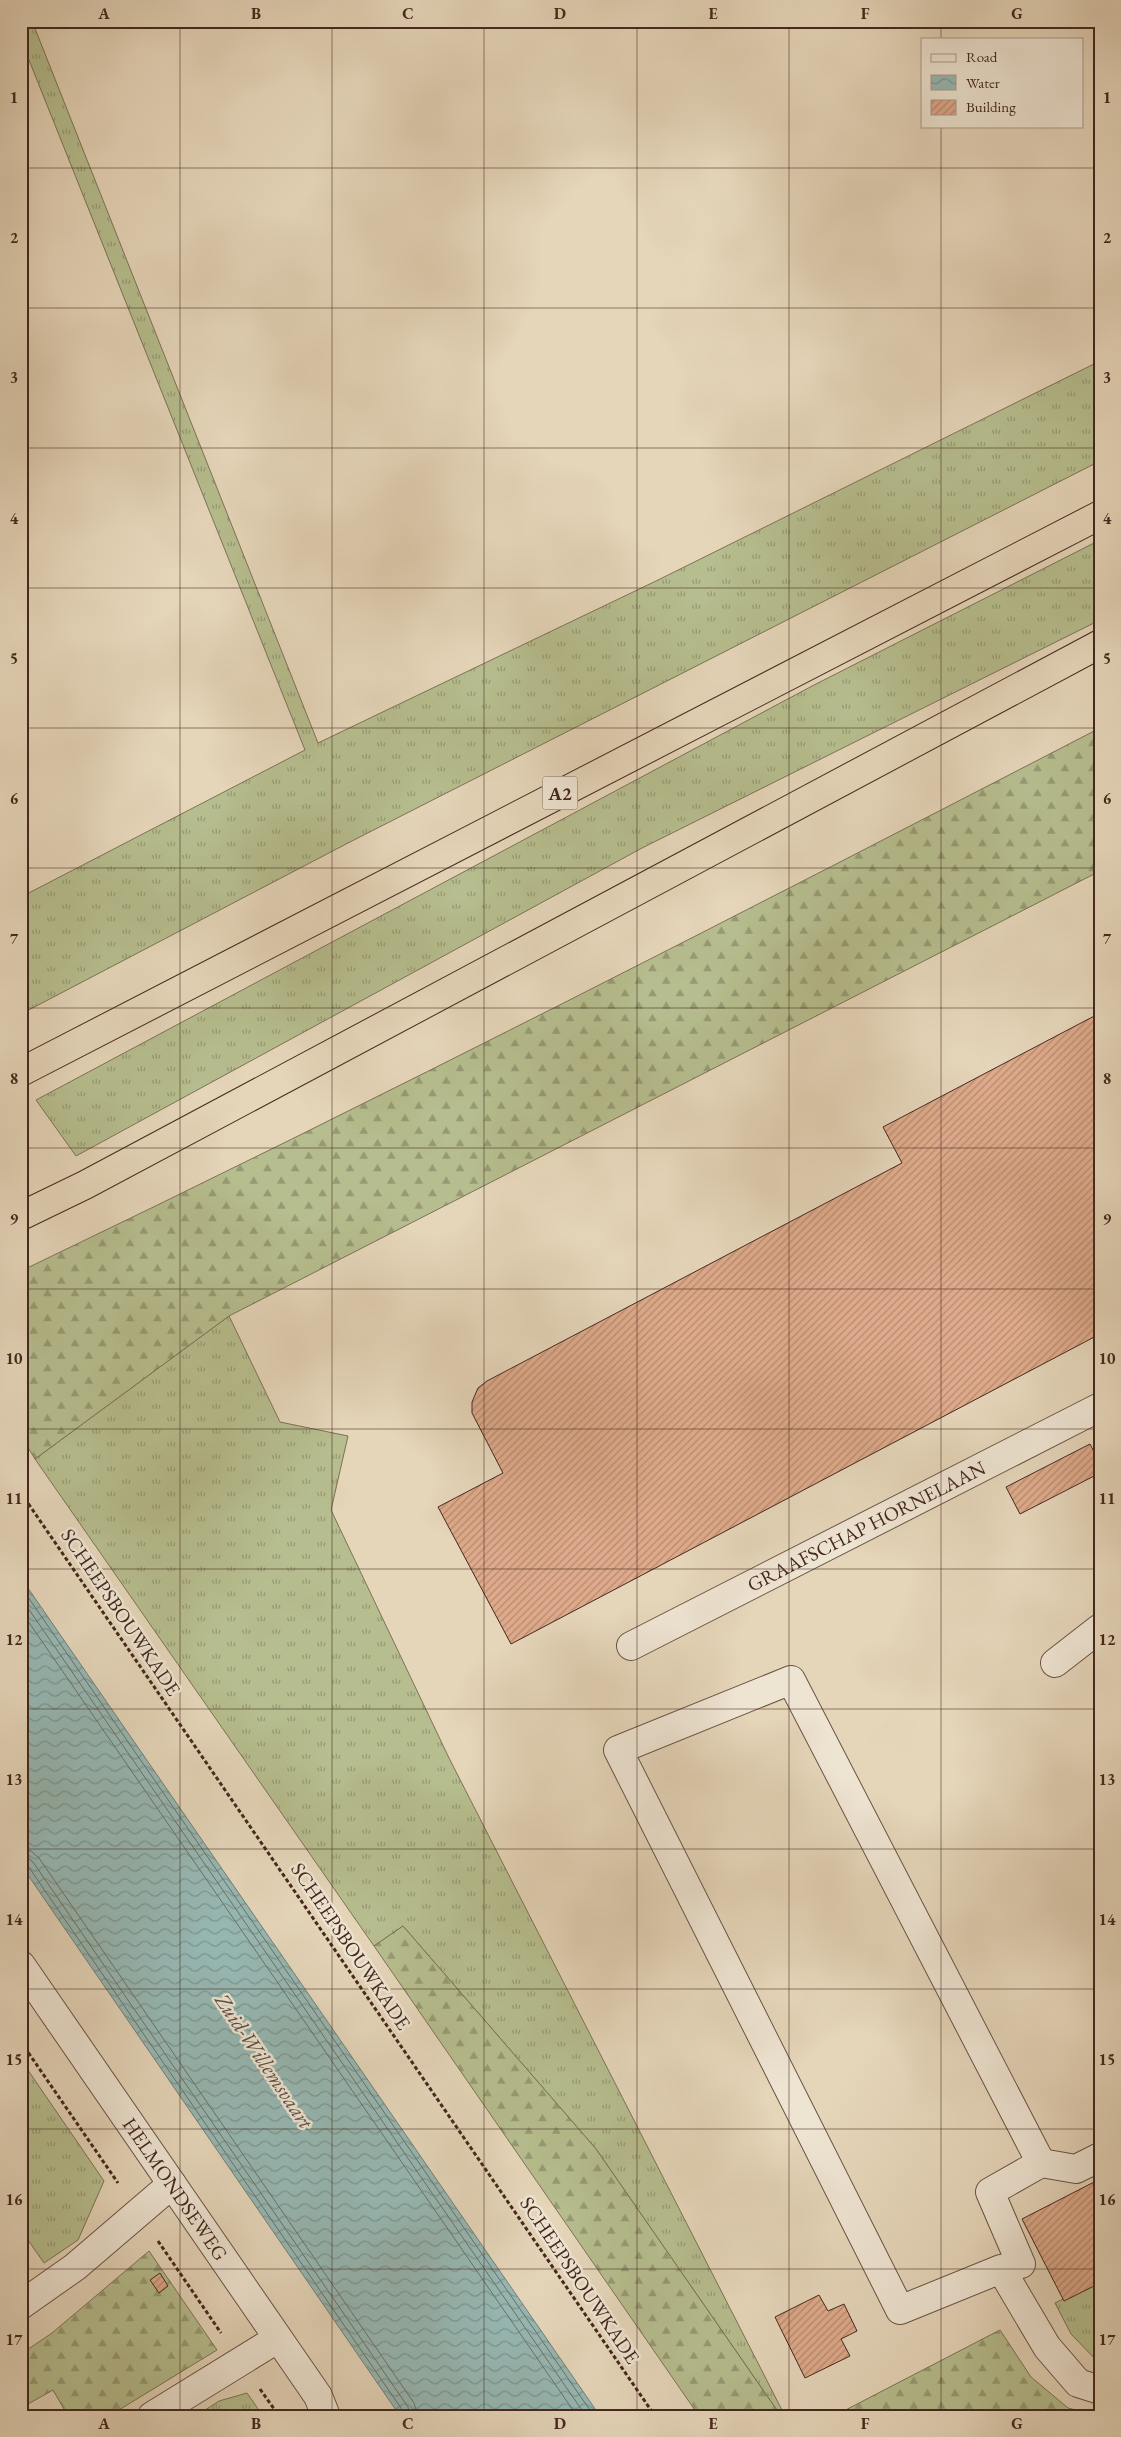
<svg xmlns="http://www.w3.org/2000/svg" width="1121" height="2437" font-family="'EB Garamond',serif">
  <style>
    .grass { fill: url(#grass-tufts); stroke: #7d7256 }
    .forest { fill: url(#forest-firs); stroke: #7d7256 }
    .water { fill: url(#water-waves); stroke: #757e77 }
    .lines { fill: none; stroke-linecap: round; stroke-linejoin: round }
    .shore { stroke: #6d7068; stroke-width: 1 }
    .building { fill: url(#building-hatch); stroke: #44281e }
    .minor-casing { stroke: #6c5345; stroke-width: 30 }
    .highway-casing { stroke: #44281e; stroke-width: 30 }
    .path { stroke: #44281e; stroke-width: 3; stroke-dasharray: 4 2.5; stroke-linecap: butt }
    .minor { stroke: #eee4d2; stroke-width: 28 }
    .highway { stroke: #e5d5b9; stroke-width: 28 }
    .grid { fill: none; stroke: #44281e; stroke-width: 1; stroke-opacity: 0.55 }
    .labels { text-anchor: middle; stroke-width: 5; stroke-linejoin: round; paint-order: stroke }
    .shield { fill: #eee4d2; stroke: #776054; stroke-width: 1 }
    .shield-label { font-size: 19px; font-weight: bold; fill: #44281e }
    .street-label { font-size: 20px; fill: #44281e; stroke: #eee4d2 }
    .water-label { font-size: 21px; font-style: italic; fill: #584c43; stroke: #eee4d2 }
    .neatline { fill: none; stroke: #44281e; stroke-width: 2 }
    .grid-label { font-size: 16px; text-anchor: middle; font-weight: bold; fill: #44281e }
  </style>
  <defs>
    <pattern id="grass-tufts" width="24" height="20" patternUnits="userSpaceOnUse" patternTransform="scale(1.25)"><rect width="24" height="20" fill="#b6bd8e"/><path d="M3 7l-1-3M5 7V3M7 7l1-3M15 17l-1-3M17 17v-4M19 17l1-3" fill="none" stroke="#969a73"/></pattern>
    <pattern id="forest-firs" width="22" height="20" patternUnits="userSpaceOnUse" patternTransform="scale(1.25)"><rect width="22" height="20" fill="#b6bd8e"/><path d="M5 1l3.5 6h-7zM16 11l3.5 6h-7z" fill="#969a73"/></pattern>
    <pattern id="water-waves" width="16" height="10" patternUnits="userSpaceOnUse" patternTransform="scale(1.25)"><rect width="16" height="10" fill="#96b8b3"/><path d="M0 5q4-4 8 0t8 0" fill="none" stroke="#7c9691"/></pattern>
    <pattern id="building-hatch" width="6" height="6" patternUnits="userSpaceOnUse" patternTransform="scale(1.25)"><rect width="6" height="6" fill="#deaa8b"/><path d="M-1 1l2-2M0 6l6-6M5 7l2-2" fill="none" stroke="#b68a71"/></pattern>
  </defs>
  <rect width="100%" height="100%" fill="#e5d5b9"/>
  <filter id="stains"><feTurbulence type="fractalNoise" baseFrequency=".004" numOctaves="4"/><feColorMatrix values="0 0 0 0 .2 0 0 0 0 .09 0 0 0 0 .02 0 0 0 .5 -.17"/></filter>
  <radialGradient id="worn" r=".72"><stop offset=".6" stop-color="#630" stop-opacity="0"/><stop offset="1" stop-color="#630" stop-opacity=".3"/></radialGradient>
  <g class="grass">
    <polygon points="21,21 32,21 318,743 656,581 1100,361 1100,461 348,843 21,1014 21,897 305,750 21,40"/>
    <polygon points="1100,540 1100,620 642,848 76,1156 36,1100 814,685"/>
    <polygon points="229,1316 280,1422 348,1436 331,1510 449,1758 785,2416 781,2416 596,2149 403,1926 374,1946 35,1459"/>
    <polygon points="21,2060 104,2181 78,2240 44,2263 21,2230"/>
    <polygon points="1100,2281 1100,2364 1071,2334 1055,2303"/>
    <polygon points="247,2393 263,2416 196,2416 219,2401"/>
  </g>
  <g class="forest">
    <path d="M1100 728V871L229 1316 35 1459 21 1436V1271C384 1097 742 913 1100 728Z"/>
    <polygon points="403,1926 596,2149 781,2416 699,2416 374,1946"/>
    <polygon points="149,2251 217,2350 109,2416 68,2416 53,2390 21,2408 21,2354 52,2333"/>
    <polygon points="1000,2330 1031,2377 1068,2408 1099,2416 834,2416"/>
  </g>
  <polygon class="water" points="21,1578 600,2416 400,2416 21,1865"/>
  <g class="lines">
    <g class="shore">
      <polyline points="21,1587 594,2416"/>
      <polyline points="21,1598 586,2416"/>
      <polyline points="21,1611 577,2416"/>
      <polyline points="21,1849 31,1851 39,1858 414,2403 418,2416"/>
      <polyline points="21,1857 28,1858 33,1862 408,2407 410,2416"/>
      <polyline points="21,1863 28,1866 403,2411 404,2416"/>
    </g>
  </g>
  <g class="building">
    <polygon points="1100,1013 1100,1334 511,1644 438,1507 503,1473 472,1413 472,1402 478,1388 487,1381 902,1163 883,1127"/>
    <polygon points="1090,1444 1100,1463 1100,1473 1020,1514 1006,1487"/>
    <polygon points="1100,2179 1100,2283 1064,2301 1022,2219"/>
    <polygon points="160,2273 168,2286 159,2293 150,2280"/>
    <polygon points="819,2295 828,2311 844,2304 857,2331 841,2339 850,2356 805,2378 775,2317"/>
  </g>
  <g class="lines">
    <g class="minor-casing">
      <g id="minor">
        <path id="s1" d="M631 1646 1100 1407"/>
        <polyline points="1055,1663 1100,1628"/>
        <path id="s2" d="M21 1965 318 2396 326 2416"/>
        <polyline points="1041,2163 1076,2169 1100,2157"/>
        <polyline points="1001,2269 1021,2264 990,2192 1041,2163 791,1680 618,1750 900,2310 1001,2269 1047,2347 1078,2383 1100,2390"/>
        <polyline points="21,2305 75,2267 172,2184"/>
        <polyline points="152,2416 277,2339"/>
      </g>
    </g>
    <g class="highway-casing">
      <g id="highway">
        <polyline points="21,1072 1100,515"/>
        <polyline points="21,1216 85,1185 1100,644"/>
      </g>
    </g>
    <g class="path">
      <polyline points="21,1493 655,2416"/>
      <polyline points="21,2042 118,2183"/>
      <polyline points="158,2241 221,2333"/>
      <polyline points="260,2389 279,2416"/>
    </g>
    <use href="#minor" class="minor"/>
    <use href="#highway" class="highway"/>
  </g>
  <path class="grid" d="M180 21V2416M332 21V2416M484 21V2416M637 21V2416M789 21V2416M941 21V39M941 126V2416M21 168H1100M21 308H1100M21 448H1100M21 588H1100M21 728H1100M21 868H1100M21 1008H1100M21 1148H1100M21 1289H1100M21 1429H1100M21 1569H1100M21 1709H1100M21 1849H1100M21 1989H1100M21 2129H1100M21 2269H1100"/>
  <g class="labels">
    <rect class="shield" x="542.5" y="776.5" width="35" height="33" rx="4"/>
    <g class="shield-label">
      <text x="560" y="800">A2</text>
    </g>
    <g class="street-label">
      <text dy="7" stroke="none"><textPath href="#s1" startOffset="264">GRAAFSCHAP HORNELAAN</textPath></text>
      <text transform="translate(121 1612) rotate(56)" y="7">SCHEEPSBOUWKADE</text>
      <text transform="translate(351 1946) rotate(56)" y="7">SCHEEPSBOUWKADE</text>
      <text dy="7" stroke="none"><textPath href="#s2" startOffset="272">HELMONDSEWEG</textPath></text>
      <text transform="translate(580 2280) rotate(56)" y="7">SCHEEPSBOUWKADE</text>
    </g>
    <g class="water-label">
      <text transform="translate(264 2061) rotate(56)" y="7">Zuid-Willemsvaart</text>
    </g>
  </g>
  <rect width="1121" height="2437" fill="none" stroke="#e5d5b9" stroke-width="55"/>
  <rect x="921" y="38" width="162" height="90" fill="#eee4d2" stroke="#aa998a"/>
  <rect x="931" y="54" width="25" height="8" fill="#eee4d2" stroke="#aa998a"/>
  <text x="966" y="62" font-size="15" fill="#44281e">Road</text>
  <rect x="931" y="75" width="25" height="15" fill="url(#water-waves)" stroke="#aa998a"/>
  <text x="966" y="88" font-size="15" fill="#44281e">Water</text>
  <rect x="931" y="100" width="25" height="15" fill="url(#building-hatch)" stroke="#aa998a"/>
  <text x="966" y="112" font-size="15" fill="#44281e">Building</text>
  <rect x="28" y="28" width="1066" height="2382" class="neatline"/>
  <g class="grid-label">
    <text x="104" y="19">A</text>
    <text x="256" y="19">B</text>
    <text x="408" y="19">C</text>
    <text x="560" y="19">D</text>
    <text x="713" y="19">E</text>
    <text x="865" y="19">F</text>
    <text x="1017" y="19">G</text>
    <text x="14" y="103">1</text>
    <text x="1107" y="103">1</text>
    <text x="14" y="243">2</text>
    <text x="1107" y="243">2</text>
    <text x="14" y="383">3</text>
    <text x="1107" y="383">3</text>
    <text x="14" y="524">4</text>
    <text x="1107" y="524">4</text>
    <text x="14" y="664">5</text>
    <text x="1107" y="664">5</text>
    <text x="14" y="804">6</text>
    <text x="1107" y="804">6</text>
    <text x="14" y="944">7</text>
    <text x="1107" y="944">7</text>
    <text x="14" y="1084">8</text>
    <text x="1107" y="1084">8</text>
    <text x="14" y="1224">9</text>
    <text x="1107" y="1224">9</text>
    <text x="14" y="1364">10</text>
    <text x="1107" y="1364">10</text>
    <text x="14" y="1504">11</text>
    <text x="1107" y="1504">11</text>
    <text x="14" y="1645">12</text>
    <text x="1107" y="1645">12</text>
    <text x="14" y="1785">13</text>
    <text x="1107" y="1785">13</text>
    <text x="14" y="1925">14</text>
    <text x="1107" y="1925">14</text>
    <text x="14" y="2065">15</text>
    <text x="1107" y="2065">15</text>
    <text x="14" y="2205">16</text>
    <text x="1107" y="2205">16</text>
    <text x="14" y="2345">17</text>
    <text x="1107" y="2345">17</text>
    <text x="104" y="2429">A</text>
    <text x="256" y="2429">B</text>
    <text x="408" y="2429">C</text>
    <text x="560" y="2429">D</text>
    <text x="713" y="2429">E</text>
    <text x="865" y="2429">F</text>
    <text x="1017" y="2429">G</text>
  </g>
  <rect width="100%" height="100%" filter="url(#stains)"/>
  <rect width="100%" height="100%" fill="url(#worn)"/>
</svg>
